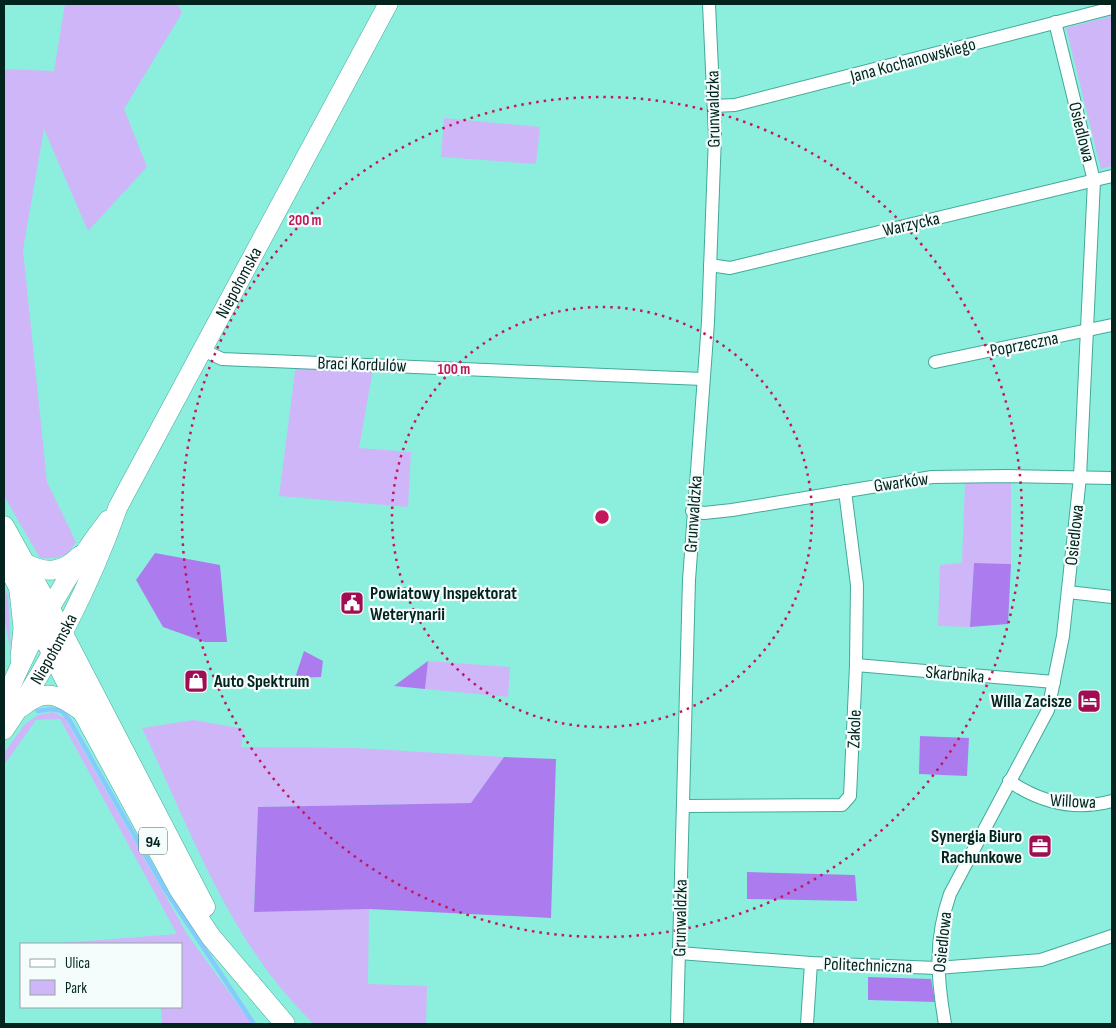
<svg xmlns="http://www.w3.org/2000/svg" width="1116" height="1028" font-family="'Sofia Sans Condensed',sans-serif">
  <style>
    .green { fill: #cfb6f9 }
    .forest { fill: #ac7cef }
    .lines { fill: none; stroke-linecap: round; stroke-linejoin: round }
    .stream { stroke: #85cbfe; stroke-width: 4.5 }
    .street-casing { stroke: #42a999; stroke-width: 14 }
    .secondary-casing { stroke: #42a999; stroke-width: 20 }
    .primary-casing { stroke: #42a999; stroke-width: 21 }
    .street { stroke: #fff; stroke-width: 12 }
    .secondary { stroke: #fff; stroke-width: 19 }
    .primary { stroke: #fff; stroke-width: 20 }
    .ring { fill: none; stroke: #c2185b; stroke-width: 2.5; stroke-dasharray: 2.5 5 }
    .labels { text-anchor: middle; stroke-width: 4.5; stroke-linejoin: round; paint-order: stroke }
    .shield { fill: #f4fdfb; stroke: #4b6460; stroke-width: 1 }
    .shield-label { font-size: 16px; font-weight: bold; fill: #02231e }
    .street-label { font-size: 18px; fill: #02231e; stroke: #f4fdfb }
    .poi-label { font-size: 18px; font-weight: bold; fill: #02231e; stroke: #f4fdfb; text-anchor: start }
    .centre { fill: #c2185b; stroke: #f4fdfb; stroke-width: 2.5 }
    .ring-label { font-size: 15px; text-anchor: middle; font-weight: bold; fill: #c2185b; stroke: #f4fdfb; stroke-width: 4.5; stroke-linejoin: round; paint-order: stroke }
  </style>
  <rect width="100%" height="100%" fill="#8cefde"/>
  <g class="green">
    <path d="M65 4H178L182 13 124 109 147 167 88 231 44 129 23 250 47 482 76 542C66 558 58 559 40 558L4 496V69L54 71Z"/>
    <polygon points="1112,16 1112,166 1101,169 1066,28"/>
    <polygon points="444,118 540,127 536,164 441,157"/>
    <polygon points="296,364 373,369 359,448 411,452 408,507 279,496"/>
    <polygon points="965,482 1011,483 1011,564 974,563 970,627 938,626 940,565 962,563"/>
    <polygon points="4,587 8,595 11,652 4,618"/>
    <polygon points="428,661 510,667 508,697 425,689"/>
    <polygon points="53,712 65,718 187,934 252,1024 162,1024 161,1007 181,1007 181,944 48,944 177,934 60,719 36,720 4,765 4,753 25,724 38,715"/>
    <path d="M194 720 244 729 241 747 357 748 504 757 471 803 258 807 254 911 369 909 368 984 427 986 426 1024H314C230 944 191 831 142 728Z"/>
  </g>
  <g class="forest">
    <polygon points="155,553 220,565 227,642 205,642 163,627 136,580"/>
    <polygon points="974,563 1011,564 1008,624 970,627"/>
    <polygon points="304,651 323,661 321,677 295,678"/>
    <polygon points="428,661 425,689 394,686"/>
    <polygon points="920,736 969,738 967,776 919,774"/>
    <polygon points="504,757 556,759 551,918 369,909 254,912 258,807 471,803"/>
    <polygon points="747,872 855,875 857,901 747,899"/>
    <polygon points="868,977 931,979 935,1002 868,1000"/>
  </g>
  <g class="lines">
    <polyline class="stream" points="38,711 51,709 62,711 70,721 164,888 254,1024"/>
    <g class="street-casing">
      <g id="street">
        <polyline points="714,106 735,105 1112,8"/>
        <polyline points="710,265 730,268 1112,176"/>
        <polyline points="203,350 222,359 703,379"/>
        <polyline points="935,362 1112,325"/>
        <polyline points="692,511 704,513 732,510 932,477 1008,476 1112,478"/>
        <polyline points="1068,592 1112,597"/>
        <polyline points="856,665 1054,682"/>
        <path d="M1009 781C1040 802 1075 811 1112 801"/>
        <polyline points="683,806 842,805 850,796 856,665 857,585 845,491"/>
        <polyline points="679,953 811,963 937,968 1041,960 1112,936"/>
        <polyline points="677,1024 689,580 708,322 715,136 709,4"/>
        <polyline points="807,1024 811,963"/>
        <path d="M945 1024C937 978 934 940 950 894L1048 710 1063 636 1080 477 1094 181 1055 22"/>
      </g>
    </g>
    <g class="secondary-casing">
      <g id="secondary">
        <path d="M25 563C46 574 62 573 79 556"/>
        <polyline points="19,591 23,628 20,658"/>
        <path d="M4 702C31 638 65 576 108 520"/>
        <path d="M22 707C46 686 60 696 83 712"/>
        <path id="s1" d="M4 730C51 662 90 586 118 507L388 4"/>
      </g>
    </g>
    <g class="primary-casing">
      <g id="primary">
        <polyline points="4,526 50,609 205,907"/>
        <polyline points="4,558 65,679 179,889 211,937 285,1024"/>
      </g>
    </g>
    <use href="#street" class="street"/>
    <use href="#secondary" class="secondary"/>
    <use href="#primary" class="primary"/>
  </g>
  <g class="ring">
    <circle cx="602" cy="517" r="210"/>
    <circle cx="602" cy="517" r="420"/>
  </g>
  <defs>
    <g id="civic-square" transform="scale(1.25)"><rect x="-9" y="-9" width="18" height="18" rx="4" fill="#a10d52" stroke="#f4fdfb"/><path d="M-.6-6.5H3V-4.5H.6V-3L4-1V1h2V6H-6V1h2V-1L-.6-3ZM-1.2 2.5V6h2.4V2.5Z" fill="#fff"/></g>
    <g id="shop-square" transform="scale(1.25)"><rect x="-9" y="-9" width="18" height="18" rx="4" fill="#a10d52" stroke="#f4fdfb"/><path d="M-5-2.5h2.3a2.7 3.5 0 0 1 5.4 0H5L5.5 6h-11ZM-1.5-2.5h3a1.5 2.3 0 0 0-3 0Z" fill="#fff"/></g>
    <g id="hotel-square" transform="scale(1.25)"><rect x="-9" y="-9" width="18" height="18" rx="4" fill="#a10d52" stroke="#f4fdfb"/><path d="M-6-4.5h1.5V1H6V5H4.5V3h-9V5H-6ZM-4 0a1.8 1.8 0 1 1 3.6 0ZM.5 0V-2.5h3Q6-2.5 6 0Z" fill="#fff"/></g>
    <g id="office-square" transform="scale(1.25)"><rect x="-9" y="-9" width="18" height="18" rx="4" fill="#a10d52" stroke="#f4fdfb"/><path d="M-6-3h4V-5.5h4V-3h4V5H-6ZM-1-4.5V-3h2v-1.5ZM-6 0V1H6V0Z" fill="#fff"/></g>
  </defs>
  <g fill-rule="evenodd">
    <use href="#civic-square" x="352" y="603"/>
    <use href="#shop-square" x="196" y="681"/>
    <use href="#hotel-square" x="1089" y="701"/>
    <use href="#office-square" x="1040" y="846"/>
  </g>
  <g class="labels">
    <rect class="shield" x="139" y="827.5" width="28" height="27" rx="4"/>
    <g class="shield-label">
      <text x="153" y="847">94</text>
    </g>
    <g class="street-label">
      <text transform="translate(913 60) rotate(-15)" y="6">Jana Kochanowskiego</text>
      <text transform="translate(713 109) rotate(-91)" y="6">Grunwaldzka</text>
      <text transform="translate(1082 132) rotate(76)" y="6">Osiedlowa</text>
      <text transform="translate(911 224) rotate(-13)" y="6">Warzycka</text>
      <text dy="6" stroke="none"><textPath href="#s1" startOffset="506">Niepołomska</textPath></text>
      <text transform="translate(1024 344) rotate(-11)" y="6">Poprzeczna</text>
      <text transform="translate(362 364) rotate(2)" y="6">Braci Kordulów</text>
      <text transform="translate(901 482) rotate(-8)" y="6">Gwarków</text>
      <text transform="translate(693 514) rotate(-86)" y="6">Grunwaldzka</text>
      <text transform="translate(1074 535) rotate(-84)" y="6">Osiedlowa</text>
      <text dy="6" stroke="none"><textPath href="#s1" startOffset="95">Niepołomska</textPath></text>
      <text transform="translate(955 674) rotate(5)" y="6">Skarbnika</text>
      <text transform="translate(854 729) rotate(-88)" y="6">Zakole</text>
      <text transform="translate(1073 801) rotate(3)" y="6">Willowa</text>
      <text transform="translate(680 918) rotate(-89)" y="6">Grunwaldzka</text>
      <text transform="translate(942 942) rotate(-84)" y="6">Osiedlowa</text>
      <text transform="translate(868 965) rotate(2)" y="6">Politechniczna</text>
    </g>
    <g class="poi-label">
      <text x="370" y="599">Powiatowy Inspektorat<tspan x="370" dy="21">Weterynarii</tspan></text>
      <text x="214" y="687">Auto Spektrum</text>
      <text x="1072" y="707" text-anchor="end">Willa Zacisze</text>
      <text x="1022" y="842" text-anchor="end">Synergia Biuro<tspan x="1022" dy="21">Rachunkowe</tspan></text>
    </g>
  </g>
  <circle cx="602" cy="517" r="8" class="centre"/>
  <g class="ring-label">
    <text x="305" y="225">200 m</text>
    <text x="454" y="374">100 m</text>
  </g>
  <rect width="1116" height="1028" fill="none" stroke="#02231e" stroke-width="10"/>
  <rect x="20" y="943" width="162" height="65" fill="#f4fdfb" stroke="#93a6a3"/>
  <rect x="30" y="959" width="25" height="8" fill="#ffffff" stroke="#93a6a3"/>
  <text x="65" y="968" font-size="15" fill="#02231e">Ulica</text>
  <rect x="30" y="980" width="25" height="15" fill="#cfb6f9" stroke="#93a6a3"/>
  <text x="65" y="993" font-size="15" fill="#02231e">Park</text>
</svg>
